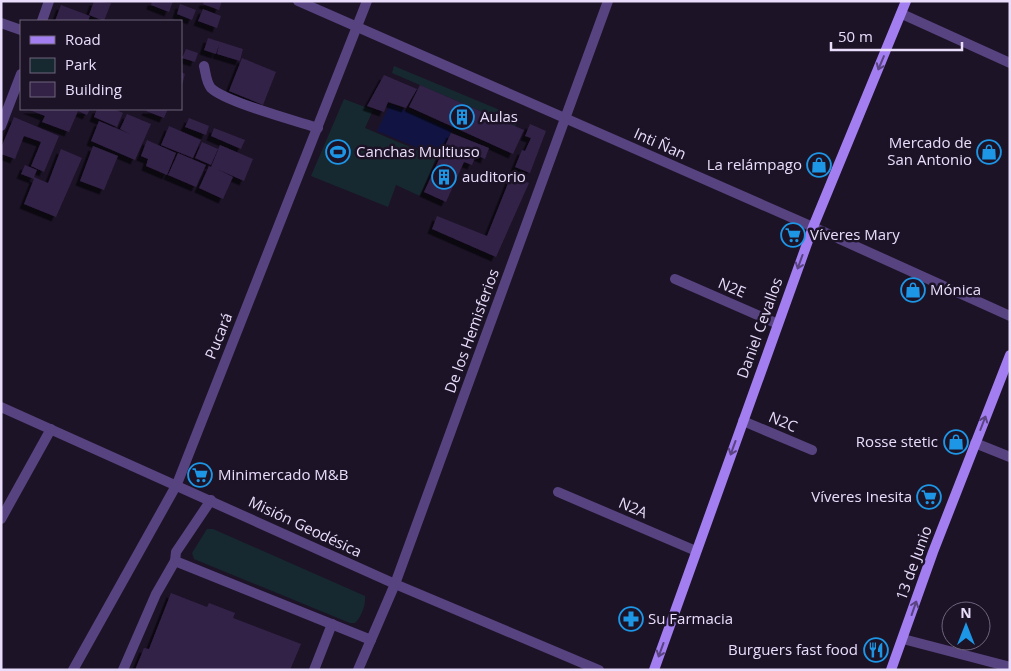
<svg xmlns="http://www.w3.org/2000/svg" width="1011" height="671" font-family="'Open Sans',sans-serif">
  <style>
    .green { fill: #172930 }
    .water { fill: #111442 }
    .building { fill: #332146; filter: url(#shadow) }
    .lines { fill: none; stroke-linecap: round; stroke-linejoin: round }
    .lane { stroke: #584381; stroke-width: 10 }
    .street { stroke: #584381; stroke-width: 10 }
    .secondary { stroke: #a37ef0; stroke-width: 10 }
    .oneway { stroke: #594381 }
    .labels { text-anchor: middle; stroke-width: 5; stroke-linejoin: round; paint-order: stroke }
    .poi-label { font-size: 15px; fill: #e9ddfb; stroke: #1c1327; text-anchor: start }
    .street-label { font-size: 15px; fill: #e9ddfb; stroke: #1c1327 }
  </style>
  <defs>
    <filter id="shadow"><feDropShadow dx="-4.5" dy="4.5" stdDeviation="0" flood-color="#0009"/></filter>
  </defs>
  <rect width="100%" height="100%" fill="#1c1327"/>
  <g class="green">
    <polygon points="394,66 519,118 515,126 392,73"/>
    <polygon points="344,99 373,110 365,128 436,158 420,196 396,185 388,207 311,176"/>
    <path d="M207 529H213L365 596C366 605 361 617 355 623H350L194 559 192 553Z"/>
  </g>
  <polygon class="water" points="390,104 452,130 440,157 377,131"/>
  <g class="building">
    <polygon points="94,1 111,3 104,21 89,15"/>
    <polygon points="152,1 173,1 169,12 151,5"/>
    <polygon points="204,1 222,1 219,10 203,4"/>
    <polygon points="180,4 196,10 192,20 177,14"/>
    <polygon points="61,5 90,16 88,21 55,21"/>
    <polygon points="203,9 221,16 217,28 198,21"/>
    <polygon points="208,38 243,49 240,61 217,54 219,45 216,54 204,50"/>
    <polygon points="186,49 198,53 195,62 182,58"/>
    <polygon points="242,58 276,72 263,105 229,91"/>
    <polygon points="181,72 185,74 182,85 181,85"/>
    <polygon points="384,75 417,89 406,108 388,102 384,112 367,106"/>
    <polygon points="420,85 524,130 513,154 409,107"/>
    <polygon points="27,109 90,109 87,115 78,111 69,132 42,122 45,116"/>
    <polygon points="97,109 114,109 123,113 117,127 94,117"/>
    <polygon points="147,109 168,109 164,118 146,111"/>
    <polygon points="127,114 151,124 135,160 91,141 99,121 130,134 120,129"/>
    <polygon points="14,117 59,136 44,172 31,166 41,142 24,136 15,159 1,154 1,148"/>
    <polygon points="189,118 209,126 206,135 185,127"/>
    <polygon points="530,124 546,131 530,173 515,167 522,150 525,151 531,138 525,136"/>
    <polygon points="169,126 201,140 193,158 161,145"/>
    <polygon points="214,128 245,140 241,149 211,136"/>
    <polygon points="451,133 489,148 485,159 476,155 472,165 464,162 446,202 424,192"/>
    <polygon points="147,140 176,153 167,175 146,166 148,159 141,156"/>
    <polygon points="202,142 218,149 211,165 195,158"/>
    <polygon points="220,145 253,159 244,181 217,169 233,177 223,199 199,188 209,166 211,167"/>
    <polygon points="93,146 118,156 104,190 80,181"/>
    <polygon points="61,149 82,158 56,217 24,204 34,179 21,174 25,165 37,170 34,177 48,183"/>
    <polygon points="178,153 206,165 196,187 168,175"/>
    <polygon points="511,176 529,183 496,257 432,229 437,216 487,236"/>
    <polygon points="171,593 207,607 209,603 235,613 233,618 301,644 290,670 135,670 144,648 149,649"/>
  </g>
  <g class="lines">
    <g class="lane">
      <path d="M204 66C206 74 206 82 211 88 225 102 296 121 318 128"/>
      <polyline points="211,500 176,552 175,561 371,640"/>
      <polyline points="903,639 1010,667"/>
      <polyline points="123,670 156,594 175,561"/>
      <polyline points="314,670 332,624"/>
    </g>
    <g class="street">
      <polyline points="298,1 813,227 1010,316"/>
      <polyline points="902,14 1010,63"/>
      <polyline points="42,21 49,1"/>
      <polyline points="1,23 21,30"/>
      <polyline points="1,126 21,74"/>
      <polyline points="675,279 778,324"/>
      <polyline points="1,407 395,584 599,670"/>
      <polyline points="743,421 812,450"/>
      <polyline points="975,443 1010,457"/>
      <polyline points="558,492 696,551"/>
      <polyline points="1,519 51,429"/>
      <polyline points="73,670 177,484 367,1"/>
      <polyline points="358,670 395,584 608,1"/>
    </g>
    <g class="secondary">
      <polyline points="654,670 813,227 906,1"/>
      <polyline points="891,670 933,552 1010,355"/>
    </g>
  </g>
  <defs><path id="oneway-shaft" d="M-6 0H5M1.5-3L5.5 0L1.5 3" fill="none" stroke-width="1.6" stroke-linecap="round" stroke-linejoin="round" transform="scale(1.25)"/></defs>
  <g class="oneway">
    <use href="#oneway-shaft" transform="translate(881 63) rotate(113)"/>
    <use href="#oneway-shaft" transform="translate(800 262) rotate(110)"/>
    <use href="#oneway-shaft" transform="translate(983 423) rotate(-69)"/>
    <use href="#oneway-shaft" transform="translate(733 448) rotate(110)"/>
    <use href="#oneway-shaft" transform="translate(914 608) rotate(-71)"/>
    <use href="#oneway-shaft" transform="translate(661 650) rotate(110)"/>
  </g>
  <defs>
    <g id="building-ring" transform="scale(1.25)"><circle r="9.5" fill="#1c1327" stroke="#1e96e6" stroke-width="1.5"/><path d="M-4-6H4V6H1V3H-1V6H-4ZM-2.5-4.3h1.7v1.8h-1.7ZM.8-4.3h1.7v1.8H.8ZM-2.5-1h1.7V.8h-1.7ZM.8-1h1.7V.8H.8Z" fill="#1e96e6"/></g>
    <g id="stadium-ring" transform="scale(1.25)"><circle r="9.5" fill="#1c1327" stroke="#1e96e6" stroke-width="1.5"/><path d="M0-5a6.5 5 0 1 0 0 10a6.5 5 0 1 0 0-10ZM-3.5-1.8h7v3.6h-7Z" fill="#1e96e6"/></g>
    <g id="shop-ring" transform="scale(1.25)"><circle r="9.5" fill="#1c1327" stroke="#1e96e6" stroke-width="1.5"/><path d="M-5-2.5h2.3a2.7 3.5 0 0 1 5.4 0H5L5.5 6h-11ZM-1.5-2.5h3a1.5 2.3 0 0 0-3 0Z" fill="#1e96e6"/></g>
    <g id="supermarket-ring" transform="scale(1.25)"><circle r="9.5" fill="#1c1327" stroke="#1e96e6" stroke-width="1.5"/><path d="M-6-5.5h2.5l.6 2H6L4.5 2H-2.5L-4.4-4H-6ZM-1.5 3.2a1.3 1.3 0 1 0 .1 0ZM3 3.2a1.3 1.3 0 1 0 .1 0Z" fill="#1e96e6"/></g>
    <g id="pharmacy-ring" transform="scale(1.25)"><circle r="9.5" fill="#1c1327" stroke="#1e96e6" stroke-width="1.5"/><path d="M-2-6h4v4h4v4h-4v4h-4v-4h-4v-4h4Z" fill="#1e96e6"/></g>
    <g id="restaurant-ring" transform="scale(1.25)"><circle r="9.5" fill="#1c1327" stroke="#1e96e6" stroke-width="1.5"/><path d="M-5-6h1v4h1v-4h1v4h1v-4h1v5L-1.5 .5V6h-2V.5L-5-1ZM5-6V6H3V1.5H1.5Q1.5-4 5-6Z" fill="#1e96e6"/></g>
  </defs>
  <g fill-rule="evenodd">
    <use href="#building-ring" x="462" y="117"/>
    <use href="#stadium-ring" x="338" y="152"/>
    <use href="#shop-ring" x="989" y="152"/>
    <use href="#shop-ring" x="819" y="165"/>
    <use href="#building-ring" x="444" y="177"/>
    <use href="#supermarket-ring" x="793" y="235"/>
    <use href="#shop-ring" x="913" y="290"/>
    <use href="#shop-ring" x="956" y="442"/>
    <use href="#supermarket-ring" x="200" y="475"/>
    <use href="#supermarket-ring" x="929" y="497"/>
    <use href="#pharmacy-ring" x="631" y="619"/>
    <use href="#restaurant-ring" x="876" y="650"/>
  </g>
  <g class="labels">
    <g class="poi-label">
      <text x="480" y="122">Aulas</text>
      <text x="972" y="148" text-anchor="end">Mercado de<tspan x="972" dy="17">San Antonio</tspan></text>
      <text x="356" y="157">Canchas Multiuso</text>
      <text x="802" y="170" text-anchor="end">La relámpago</text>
      <text x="462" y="182">auditorio</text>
      <text x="810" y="240">Víveres Mary</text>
      <text x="930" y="295">Mónica</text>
      <text x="938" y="447" text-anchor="end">Rosse stetic</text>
      <text x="218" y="480">Minimercado M&amp;B</text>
      <text x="912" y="502" text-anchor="end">Víveres Inesita</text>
      <text x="648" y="624">Su Farmacia</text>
      <text x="858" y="655" text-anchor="end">Burguers fast food</text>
    </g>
    <g class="street-label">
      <text transform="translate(660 144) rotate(24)" y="5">Inti Ñan</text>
      <text transform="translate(732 288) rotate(23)" y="5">N2E</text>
      <text transform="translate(760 328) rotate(-70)" y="5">Daniel Cevallos</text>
      <text transform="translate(472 331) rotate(-70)" y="5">De los Hemisferios</text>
      <text transform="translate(219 336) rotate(-68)" y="5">Pucará</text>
      <text transform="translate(783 422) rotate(23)" y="5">N2C</text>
      <text transform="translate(633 508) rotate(23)" y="5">N2A</text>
      <text transform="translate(305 527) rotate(25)" y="5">Misión Geodésica</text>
      <text transform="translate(914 563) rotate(-70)" y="5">13 de Junio</text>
    </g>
  </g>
  <rect width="1011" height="671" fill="none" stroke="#e9ddfb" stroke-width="5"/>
  <rect x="20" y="20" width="162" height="90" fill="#1c1327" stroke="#6e647c"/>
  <rect x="30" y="36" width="25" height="8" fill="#a37ef0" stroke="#6e647c"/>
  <text x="65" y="45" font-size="15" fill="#e9ddfb">Road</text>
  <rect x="30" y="58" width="25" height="15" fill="#172930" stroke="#6e647c"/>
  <text x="65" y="70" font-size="15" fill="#e9ddfb">Park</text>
  <rect x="30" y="82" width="25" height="15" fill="#332146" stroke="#6e647c"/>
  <text x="65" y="95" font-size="15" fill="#e9ddfb">Building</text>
  <g transform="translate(966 626)"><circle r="24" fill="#1c1327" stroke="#6e647c"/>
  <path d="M0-4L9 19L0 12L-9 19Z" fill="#1e96e6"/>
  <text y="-8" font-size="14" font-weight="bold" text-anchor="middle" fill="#e9ddfb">N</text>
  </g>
  <path d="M831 42v8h131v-8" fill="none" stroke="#e9ddfb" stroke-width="2.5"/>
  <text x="838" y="42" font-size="15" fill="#e9ddfb" stroke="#1c1327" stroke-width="4" paint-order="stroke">50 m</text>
</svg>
